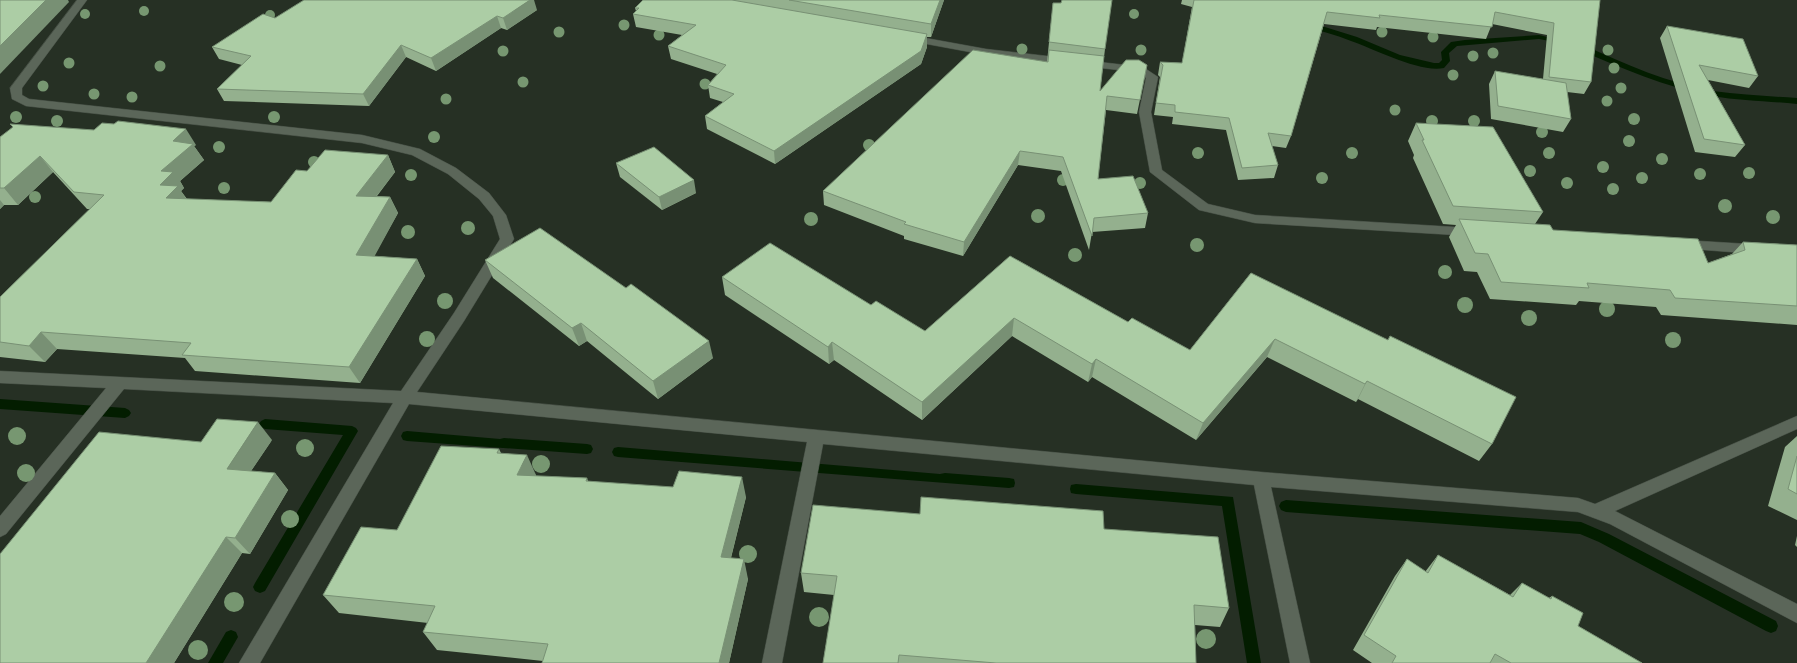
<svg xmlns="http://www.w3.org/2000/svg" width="1797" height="663" font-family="Raleway,sans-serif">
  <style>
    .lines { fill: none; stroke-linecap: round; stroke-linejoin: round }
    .stream { fill: #031d00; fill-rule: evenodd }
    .minor-casing { stroke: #444d43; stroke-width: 1 }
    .minor { fill: #5b6659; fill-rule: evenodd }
    .tree { fill: #779771 }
    .wall { fill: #94b08e }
    .shaded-wall { fill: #789074 }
    .building { fill: #accda5; stroke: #789074 }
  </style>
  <rect width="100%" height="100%" fill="#263024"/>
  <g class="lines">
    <g class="stream">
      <path d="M1306 23H1312L1357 37 1400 55 1434 63H1439L1442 60 1441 52 1451 42 1465 40 1539 35 1564 41 1560 43 1539 39 1457 46 1449 53 1450 61 1444 68C1419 73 1375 49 1351 41 1336 35 1321 31 1306 27Z"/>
      <path d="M1577 45H1583C1625 64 1668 83 1713 91 1741 95 1769 96 1797 98V104C1769 101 1740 101 1712 96 1665 87 1621 68 1577 49Z"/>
      <polygon points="0,399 125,408 129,410 131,413 129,416 125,418 0,409"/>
      <polygon points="265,419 352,426 356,428 358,431 265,591 260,593 255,591 253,587 255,583 343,435 265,429 261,427 259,424 261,421"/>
      <polygon points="407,431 500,439 504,438 587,444 591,445 593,449 591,453 587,454 407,441 403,440 401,436 403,432"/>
      <polygon points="618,447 940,474 945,473 1009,478 1014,479 1015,483 1014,487 1009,488 618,457 614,456 612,452 614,448"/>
      <polygon points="1076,484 1233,497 1261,663 1247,663 1222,506 1076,494 1071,493 1070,489 1071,485"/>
      <polygon points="1286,500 1581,522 1609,534 1776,621 1778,626 1776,631 1771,633 1766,631 1599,542 1580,534 1286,512 1281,510 1279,506 1281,502"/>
      <polygon points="231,630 236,632 238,637 223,663 208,663 226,632"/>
    </g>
    <g class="minor-casing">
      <g id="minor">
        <polygon points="77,0 87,0 22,88 22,95 29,99 362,135 420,149 456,168 489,193 506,215 514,239 464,321 417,392 1261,472 1578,498 1595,504 1797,416 1797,429 1615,511 1797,604 1797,623 1610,524 1578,512 1271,487 1310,663 1290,663 1254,485 823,444 782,663 762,663 807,442 409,404 260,663 239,663 393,403 124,389 6,534 0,537 0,516 106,388 0,383 0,371 401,391 454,313 500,239 493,216 479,199 448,174 412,155 362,143 26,106 12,99 10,88"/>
        <polygon points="909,35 986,49 1143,67 1158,77 1151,112 1162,170 1208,204 1255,215 1472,228 1477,229 1479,232 1477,235 1472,236 1255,223 1199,210 1150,172 1139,112 1146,78 1136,72 986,55 905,40 904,38 905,36"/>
        <polygon points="1683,240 1797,247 1797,257 1678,248 1676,245 1678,242"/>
      </g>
    </g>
    <use href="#minor" class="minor"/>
  </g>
  <g class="tree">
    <circle cx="144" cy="11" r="5"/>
    <circle cx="85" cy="14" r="5"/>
    <circle cx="1134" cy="14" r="5"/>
    <circle cx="270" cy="15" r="5"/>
    <circle cx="624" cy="25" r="5.5"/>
    <circle cx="559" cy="32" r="5.5"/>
    <circle cx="1382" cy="32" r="5.5"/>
    <circle cx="659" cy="35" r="5.5"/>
    <circle cx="1433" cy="37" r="5.5"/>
    <circle cx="1022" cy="49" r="5.5"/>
    <circle cx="1141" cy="50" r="5.5"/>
    <circle cx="1608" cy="50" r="5.5"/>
    <circle cx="503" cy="51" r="5.5"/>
    <circle cx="1493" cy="53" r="5.5"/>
    <circle cx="1473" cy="56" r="5.5"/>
    <circle cx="69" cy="63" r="5.5"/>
    <circle cx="160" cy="66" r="5.5"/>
    <circle cx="1614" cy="68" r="5.5"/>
    <circle cx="1453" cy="75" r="5.5"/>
    <circle cx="523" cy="82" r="5.5"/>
    <circle cx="705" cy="84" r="5.5"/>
    <circle cx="43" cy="86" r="5.5"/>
    <circle cx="1621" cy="88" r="5.5"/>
    <circle cx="94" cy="94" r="5.5"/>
    <circle cx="132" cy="97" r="5.5"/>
    <circle cx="446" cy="99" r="5.5"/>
    <circle cx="1607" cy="101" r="5.5"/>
    <circle cx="1395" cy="110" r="5.5"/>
    <circle cx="16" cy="117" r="6"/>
    <circle cx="274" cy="117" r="6"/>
    <circle cx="1634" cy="119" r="6"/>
    <circle cx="57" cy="121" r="6"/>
    <circle cx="1432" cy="121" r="6"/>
    <circle cx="1474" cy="121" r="6"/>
    <circle cx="1542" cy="132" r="6"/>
    <circle cx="434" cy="137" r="6"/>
    <circle cx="1629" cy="141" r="6"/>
    <circle cx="869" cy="145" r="6"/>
    <circle cx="219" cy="147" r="6"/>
    <circle cx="1198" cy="153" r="6"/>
    <circle cx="1352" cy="153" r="6"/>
    <circle cx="1549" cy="153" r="6"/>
    <circle cx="1662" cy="159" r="6"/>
    <circle cx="314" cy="162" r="6"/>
    <circle cx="1603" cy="167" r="6"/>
    <circle cx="1530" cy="171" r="6"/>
    <circle cx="1749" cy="173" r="6"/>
    <circle cx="1700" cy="174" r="6"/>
    <circle cx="411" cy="175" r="6"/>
    <circle cx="1322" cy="178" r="6"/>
    <circle cx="1642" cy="178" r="6"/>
    <circle cx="1063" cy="180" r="6"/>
    <circle cx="1140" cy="183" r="6"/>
    <circle cx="1567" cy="183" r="6"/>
    <circle cx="224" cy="188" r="6"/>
    <circle cx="1613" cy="189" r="6"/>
    <circle cx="35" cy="197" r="6"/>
    <circle cx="1725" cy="206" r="7"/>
    <circle cx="1038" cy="216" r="7"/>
    <circle cx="1773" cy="217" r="7"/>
    <circle cx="811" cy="219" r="7"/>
    <circle cx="468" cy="228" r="7"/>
    <circle cx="408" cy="232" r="7"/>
    <circle cx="1197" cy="245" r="7"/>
    <circle cx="1075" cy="255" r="7"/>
    <circle cx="1445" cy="272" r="7"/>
    <circle cx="445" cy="301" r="8"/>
    <circle cx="1465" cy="305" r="8"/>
    <circle cx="1607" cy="309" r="8"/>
    <circle cx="1529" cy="318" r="8"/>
    <circle cx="427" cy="339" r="8"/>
    <circle cx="1673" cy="340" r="8"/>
    <circle cx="17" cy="436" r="9"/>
    <circle cx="305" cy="448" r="9"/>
    <circle cx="541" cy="464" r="9"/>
    <circle cx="26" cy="473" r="9"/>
    <circle cx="290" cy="519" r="9"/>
    <circle cx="748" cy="554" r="9"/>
    <circle cx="234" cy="602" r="10"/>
    <circle cx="819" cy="617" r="10"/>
    <circle cx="1206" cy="639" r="10"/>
    <circle cx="198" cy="650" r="10"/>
  </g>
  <g class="wall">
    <polygon points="643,0 944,0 931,37 927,37 927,47 921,64 775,164 707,129 705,116 723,102 710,98 708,85 717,74 671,59 668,46 682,35 636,27 633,14 636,11 635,8"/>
    <polygon points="1182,0 1600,0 1591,82 1584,94 1567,92 1571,119 1563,132 1491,119 1489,84 1495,71 1543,79 1547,35 1492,24 1486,39 1377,27 1376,30 1324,24 1291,136 1286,148 1272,146 1278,165 1274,178 1238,180 1226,130 1172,124 1173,117 1154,115 1160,77 1158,75 1160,62 1182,63 1192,7 1181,4"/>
    <polygon points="1053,3 1105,49 1100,91 1147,65 1137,114 1106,110 1098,179 1148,213 1145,228 1092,232 1089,250 1061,171 1018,165 963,256 904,239 904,236 824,205 823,191 1047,62"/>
    <polygon points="537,10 507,30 501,28 436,71 406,57 369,106 224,101 217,89 242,65 219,59 212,47 275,18"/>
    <polygon points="1667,26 1758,76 1749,88 1708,80 1745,145 1735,157 1695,152 1660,38"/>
    <polygon points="1416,123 1543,212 1535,224 1553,230 1708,263 1732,254 1743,242 1797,245 1797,325 1661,315 1656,307 1579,301 1576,305 1490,299 1477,272 1464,271 1449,237 1456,225 1443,224 1413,158 1414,155 1408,141"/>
    <polygon points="0,137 196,145 194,146 204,160 180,181 184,188 181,191 187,199 271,202 307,171 388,155 395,172 377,196 390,197 398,213 374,256 417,259 425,276 360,383 195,371 185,358 57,349 45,362 0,357 0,297 90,209 87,209 53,172 18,205 4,205 0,209"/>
    <polygon points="616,163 696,193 662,210 620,177"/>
    <polygon points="1010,256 1128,322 1190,350 1251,273 1492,444 1479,461 1358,399 1356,402 1267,357 1196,440 1092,377 1088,382 1012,336 922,420 834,360 829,364 725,295 722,277 871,305 925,331"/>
    <polygon points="485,260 713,358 658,399 587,341 579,346 493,278"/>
    <polygon points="1797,436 1797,520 1768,506 1785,447"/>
    <polygon points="272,440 251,471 275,473 288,490 250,554 242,553 174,663 0,663"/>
    <polygon points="499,449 501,453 536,475 536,476 587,478 588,481 746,497 731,558 748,579 729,663 542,663 543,661 437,650 423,632 428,623 339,613 323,595 397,530"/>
    <polygon points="1104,529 1229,608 1220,627 1195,625 1196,663 823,663 834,595 804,592 801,573"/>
    <polygon points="1797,536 1797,547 1795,545"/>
    <polygon points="1438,555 1510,595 1522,583 1549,598 1552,596 1578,626 1642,663 1372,663 1353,650 1395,576 1407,559 1425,572"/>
  </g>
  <g class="shaded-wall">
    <polygon points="43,0 68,0 69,2 0,74 0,46"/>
    <polygon points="530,0 534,0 537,10 507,30 503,18"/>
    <polygon points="940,0 944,0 931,37 931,24"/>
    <polygon points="497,16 501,28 436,71 431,58"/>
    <polygon points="927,34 927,47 921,64 775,164 774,151"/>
    <polygon points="401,45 406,57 369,106 363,94"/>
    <polygon points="186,129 196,145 194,146 204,160 180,181 184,188 181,191 189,203 166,198 160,185 161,171 173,141"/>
    <polygon points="1020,151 1018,165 963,256 964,242"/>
    <polygon points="388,155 395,172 364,212 356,196"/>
    <polygon points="40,156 53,172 18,205 4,188"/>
    <polygon points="694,180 696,193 662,210 659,197"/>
    <polygon points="390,197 398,213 366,272 356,255"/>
    <polygon points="0,200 4,205 0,209"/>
    <polygon points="417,259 425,276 360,383 349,367"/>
    <polygon points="1014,318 1012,336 922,420 922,402"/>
    <polygon points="581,323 587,341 579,346 572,328"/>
    <polygon points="41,332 57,349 45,362 29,346"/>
    <polygon points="1275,339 1267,357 1196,440 1203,423"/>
    <polygon points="709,341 713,358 658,399 653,381"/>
    <polygon points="832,342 834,360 829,364 828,347"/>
    <polygon points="1096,359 1092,377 1088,382 1092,364"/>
    <polygon points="1367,381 1358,399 1356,402 1365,384"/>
    <polygon points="258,422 272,440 241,486 227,469"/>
    <polygon points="527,455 536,475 527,495 517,475"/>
    <polygon points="275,473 288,490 250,554 235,538"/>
    <polygon points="742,477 746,497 726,577 721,557"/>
    <polygon points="226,537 242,553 174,663 146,663"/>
    <polygon points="744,559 748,579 729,663 719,663"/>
  </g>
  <g class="building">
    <polygon points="0,0 46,0 0,46"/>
    <polygon points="304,0 530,0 503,18 497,16 431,58 401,45 363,94 217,89 251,56 212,47 263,14 275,18"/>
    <polygon points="643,0 732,0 927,34 921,51 774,151 705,116 734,94 708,85 726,65 668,46 696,25 633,14 639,8 635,8"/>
    <polygon points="789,0 940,0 931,24"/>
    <polygon points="1062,0 1112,0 1105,49 1049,42 1053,3 1061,3"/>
    <polygon points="1194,0 1600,0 1591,82 1549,77 1554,23 1495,12 1492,27 1379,15 1380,18 1327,12 1291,136 1268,133 1278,165 1242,168 1229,118 1175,112 1175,105 1156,103 1163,65 1160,62 1182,63"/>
    <polygon points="1667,26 1743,39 1758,76 1699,65 1745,145 1704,139"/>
    <polygon points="973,50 1048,62 1049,50 1104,56 1100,91 1126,60 1139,60 1147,65 1140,100 1107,96 1098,179 1133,176 1148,213 1094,218 1092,236 1063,157 1020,151 964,242 904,224 906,222 823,191"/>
    <polygon points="1495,71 1566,83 1571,119 1498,106"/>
    <polygon points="118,121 186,129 173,141 193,144 161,171 173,172 160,185 178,186 166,198 271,202 296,170 307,171 325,150 388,155 356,196 390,197 356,255 417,259 349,367 182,355 191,343 41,332 29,346 0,342 0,297 104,195 74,192 40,156 4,188 0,188 0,137 13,127 10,124 94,130 102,123 114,124"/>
    <polygon points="1416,123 1493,127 1543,212 1453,206 1422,140 1424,140"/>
    <polygon points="654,147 694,180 659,197 616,163"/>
    <polygon points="1459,219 1550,225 1553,230 1698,239 1708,263 1745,250 1743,242 1797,245 1797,306 1675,298 1670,290 1587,283 1589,288 1501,282 1488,254 1475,253"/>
    <polygon points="540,228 626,288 631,284 709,341 653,381 581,323 572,328 485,260"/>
    <polygon points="770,243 871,305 876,301 925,331 1010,256 1128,322 1132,318 1190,350 1251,273 1388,340 1390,336 1516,397 1492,444 1367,381 1365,384 1275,339 1203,423 1096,359 1092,364 1014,318 922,402 832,342 828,347 722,277"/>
    <polygon points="217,419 258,422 227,469 275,473 235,538 226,537 146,663 0,663 0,554 99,432 201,442"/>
    <polygon points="441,446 499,449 497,453 527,455 517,475 587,478 586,481 673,487 679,471 742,477 721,557 744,559 719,663 542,663 548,644 423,632 435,606 323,595 361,527 397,530"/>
    <polygon points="1797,456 1797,494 1788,489"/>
    <polygon points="921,497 1103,511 1104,529 1218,537 1229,608 1194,605 1196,663 996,663 899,655 898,663 823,663 837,576 801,573 813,505 920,514"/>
    <polygon points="1438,555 1513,597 1522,583 1551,599 1552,596 1583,613 1578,626 1642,663 1511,663 1495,654 1490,663 1392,663 1396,656 1364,635 1407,559 1428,573"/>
  </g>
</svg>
